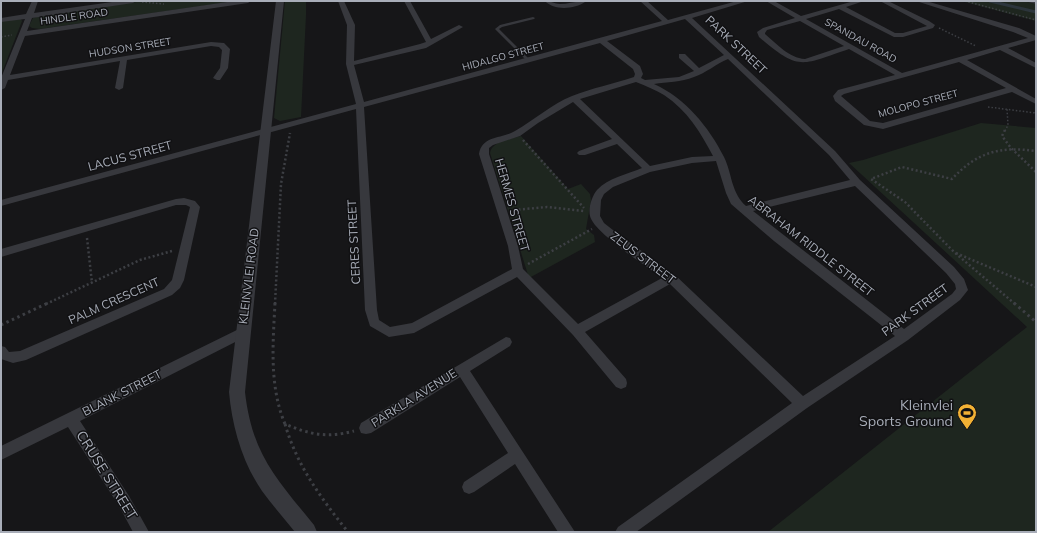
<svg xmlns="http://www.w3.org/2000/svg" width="1037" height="533" font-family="Mulish,sans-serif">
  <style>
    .green { fill: #1e261f }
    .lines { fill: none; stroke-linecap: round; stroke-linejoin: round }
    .stream { stroke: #2c353c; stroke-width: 3 }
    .path-far2 { stroke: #3d3f44; stroke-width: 1.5; stroke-dasharray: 1.5 2; stroke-linecap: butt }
    .path-far1 { stroke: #3d3f44; stroke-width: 2.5; stroke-dasharray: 2 2.5; stroke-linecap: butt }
    .path { stroke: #3d3f44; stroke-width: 3; stroke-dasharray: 2.5 3.5; stroke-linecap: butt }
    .service { fill: #37383d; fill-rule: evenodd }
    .minor { fill: #37383d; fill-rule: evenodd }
    .tertiary { fill: #37383d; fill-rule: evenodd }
    .labels { text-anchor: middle; stroke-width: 3; stroke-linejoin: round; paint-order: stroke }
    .far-street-label { font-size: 10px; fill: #a8adb8; stroke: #111113 }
    .street-label { font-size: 12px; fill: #a8adb8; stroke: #111113 }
    .near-poi-label { font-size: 14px; fill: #a8adb8; stroke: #111113; text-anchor: end }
    .near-street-label { font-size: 14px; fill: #a8adb8; stroke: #111113 }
  </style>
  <rect width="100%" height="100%" fill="#161618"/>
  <g class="green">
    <polygon points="143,1 237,1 40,29 32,28 29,26 33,18 39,16"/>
    <polygon points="285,1 306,1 306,15 301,117 280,121 274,118"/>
    <polygon points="961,1 1023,1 1036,4 1036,21"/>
    <polygon points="21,19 22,21 1,75 1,21"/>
    <polygon points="981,123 1036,128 1036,532 768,532 1027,327 849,163 863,160"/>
    <path d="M521 136 568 189 581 184 590 194 591 200 586 229 594 235 595 242 529 278 490 153C492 141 511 139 521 136Z"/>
  </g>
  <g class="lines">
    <polyline class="stream" points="990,1 1036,12"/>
    <g class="path-far2">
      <polyline points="965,1 1036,20"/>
      <polyline points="142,2 164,4"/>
      <polyline points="939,28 976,46"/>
      <polyline points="1,37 12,35"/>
      <polyline points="988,107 1036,113"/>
      <polyline points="1005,131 1008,125 1007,109"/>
    </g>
    <g class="path-far1">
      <polyline points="1005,130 1002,136 1011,148 1036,172"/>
      <polyline points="523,140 584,208"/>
      <polyline points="514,210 547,207 584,211"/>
      <polyline points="87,238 92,283"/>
      <polyline points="956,253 1036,287"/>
      <polyline points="528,264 592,229"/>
      <polyline points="46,304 140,260 172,251"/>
      <polyline points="275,304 281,184 290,133"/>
      <path d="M1015 304 954 252 905 202 871 179 902 167 952 179C977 152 1000 146 1036 151"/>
    </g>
    <g class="path">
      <path d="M275 303C273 343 269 386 285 424 311 435 327 438 354 431"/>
      <polyline points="1014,303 1036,322"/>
      <polyline points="1,325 48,303"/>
      <path d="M285 424C297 466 321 498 348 532"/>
    </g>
    <polygon class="service" points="533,17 535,18 534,19 502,27 499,29 530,60 528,61 527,61 495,29 500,25"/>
    <g class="minor">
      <polygon points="32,1 38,1 34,13 119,1 136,1 133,3 32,18 27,31 234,1 251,1 248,3 25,36 10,75 211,42 224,43 230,49 228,68 220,80 217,80 213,78 220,68 222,50 219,47 211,46 127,60 123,88 119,90 115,88 120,61 8,80 5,88 1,90 1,78 25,19 1,22 1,18 26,14"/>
      <path d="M338 1H344L355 25 354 61 420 44 426 42 404 1H410L431 39 459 25 463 27 426 48 354 65 364 102 662 21 640 1H647L668 20 737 1H748L692 18 835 151 860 180 954 267 964 279 968 290 960 300 908 340 807 408 636 532H615L618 527 792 403 670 284 585 332 626 379 627 383 626 387 621 389 616 387 573 335 517 277 414 333 389 337 370 326 365 310 356 109 1 206V200L356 104 346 64 347 25ZM685 19 724 55 699 68 685 54H679V58L694 71 679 77 645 80 641 78 643 74 640 66 607 41ZM600 43 633 69 635 74 634 77C613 84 592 88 572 96 552 104 534 120 515 131 502 139 482 135 479 154L508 246 512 269 412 323 390 327 379 320 377 310 364 107ZM728 59 829 155 850 180 746 206C731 193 732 173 724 157 709 127 685 98 654 84 667 82 681 82 694 77 706 73 716 64 728 59ZM636 82C646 86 656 90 664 95 687 110 701 133 713 156L692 157 650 166 580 99ZM573 102 612 139 579 151 577 153 579 155H585L617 144 642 168C628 174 608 178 597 190 592 196 588 208 590 216 594 233 647 266 662 278L578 324 523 269 518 246 489 154V148L493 145 520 136 538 123ZM716 161 726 193 731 204 774 241 895 336 803 396 675 275 618 234 604 223 600 216 601 200 604 194 613 187 650 172 692 163ZM855 186 946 273 955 284 956 289 952 294 904 329 753 211Z"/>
      <path d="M545 1C551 1 555 4 560 4 569 4 578 0 585 2 575 9 554 11 545 1Z"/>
      <path d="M766 1H774L801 16 854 1H864L846 7 895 33H903L927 26 880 1H888L929 21 935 25 933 28 903 37H894L839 9 806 19 902 73 1028 38 1013 32 916 1H926L1019 28 1036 36V40L1008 48 1036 63V68L1000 50 967 60 1036 99V104L1012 92 883 129 864 125 835 101 833 96 838 90 895 75 849 49C801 65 800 72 759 37L757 32 763 28 795 18ZM800 21 844 46 805 59C789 58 777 44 765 34V33L767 30ZM959 62 1006 88 883 123 870 121 841 96 844 94Z"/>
      <polygon points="1027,1 1036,1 1036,4 1028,2"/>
      <polygon points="184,198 195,201 200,207 184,280 180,288 172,295 26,360 13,363 1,359 1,346 5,347 9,352 20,351 164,289 172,280 190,207 186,205 176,205 1,257 1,249 176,199"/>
      <polygon points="243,327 247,328 249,332 247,336 80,421 129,496 149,532 133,532 119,506 68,427 1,460 1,446"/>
      <polygon points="506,337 510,338 512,342 510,346 470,371 575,532 558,532 515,464 474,492 469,494 464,492 462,487 464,482 508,453 460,377 371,433 366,434 361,433 359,428 361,423"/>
    </g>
    <path class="tertiary" d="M276 1H284L245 392C252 454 276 478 314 525L317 532H295C284 518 272 505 262 491 242 462 232 426 229 392Z"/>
  </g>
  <defs>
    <g id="stadium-pin" transform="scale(1)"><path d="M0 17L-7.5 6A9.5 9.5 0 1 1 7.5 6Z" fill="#f2b134" stroke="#111113"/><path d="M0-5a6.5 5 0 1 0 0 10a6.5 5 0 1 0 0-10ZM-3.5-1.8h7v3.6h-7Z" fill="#111"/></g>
  </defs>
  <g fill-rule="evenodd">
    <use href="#stadium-pin" x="967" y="413"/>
  </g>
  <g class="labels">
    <g class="far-street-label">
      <text transform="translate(74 16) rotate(-8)" y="4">HINDLE ROAD</text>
      <text transform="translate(861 40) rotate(29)" y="4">SPANDAU ROAD</text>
      <text transform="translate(130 47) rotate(-9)" y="4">HUDSON STREET</text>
      <text transform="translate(503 56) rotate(-15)" y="4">HIDALGO STREET</text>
      <text transform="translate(918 103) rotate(-15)" y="4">MOLOPO STREET</text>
    </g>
    <g class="street-label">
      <text transform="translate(736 45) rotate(43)" y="4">PARK STREET</text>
      <text transform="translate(130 156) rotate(-15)" y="4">LACUS STREET</text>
      <text transform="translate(512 205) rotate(74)" y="4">HERMES STREET</text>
      <text transform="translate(354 242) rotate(-93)" y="4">CERES STREET</text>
      <text transform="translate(811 246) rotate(38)" y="4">ABRAHAM RIDDLE STREET</text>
      <text transform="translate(643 258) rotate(37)" y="4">ZEUS STREET</text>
      <text transform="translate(249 276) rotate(-83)" y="4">KLEINVLEI ROAD</text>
      <text transform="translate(114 301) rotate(-24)" y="4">PALM CRESCENT</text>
      <text transform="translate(915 310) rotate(-36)" y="4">PARK STREET</text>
      <text transform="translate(122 393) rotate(-27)" y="4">BLANK STREET</text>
      <text transform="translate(414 398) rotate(-32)" y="4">PARKLA AVENUE</text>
    </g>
    <g class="near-poi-label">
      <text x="953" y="410">Kleinvlei<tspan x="953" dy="16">Sports Ground</tspan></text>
    </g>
    <g class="near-street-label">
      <text transform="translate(107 475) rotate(58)" y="5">CRUSE STREET</text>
    </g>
  </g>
  <rect width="1037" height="533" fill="none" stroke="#a8adb8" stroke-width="4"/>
</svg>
